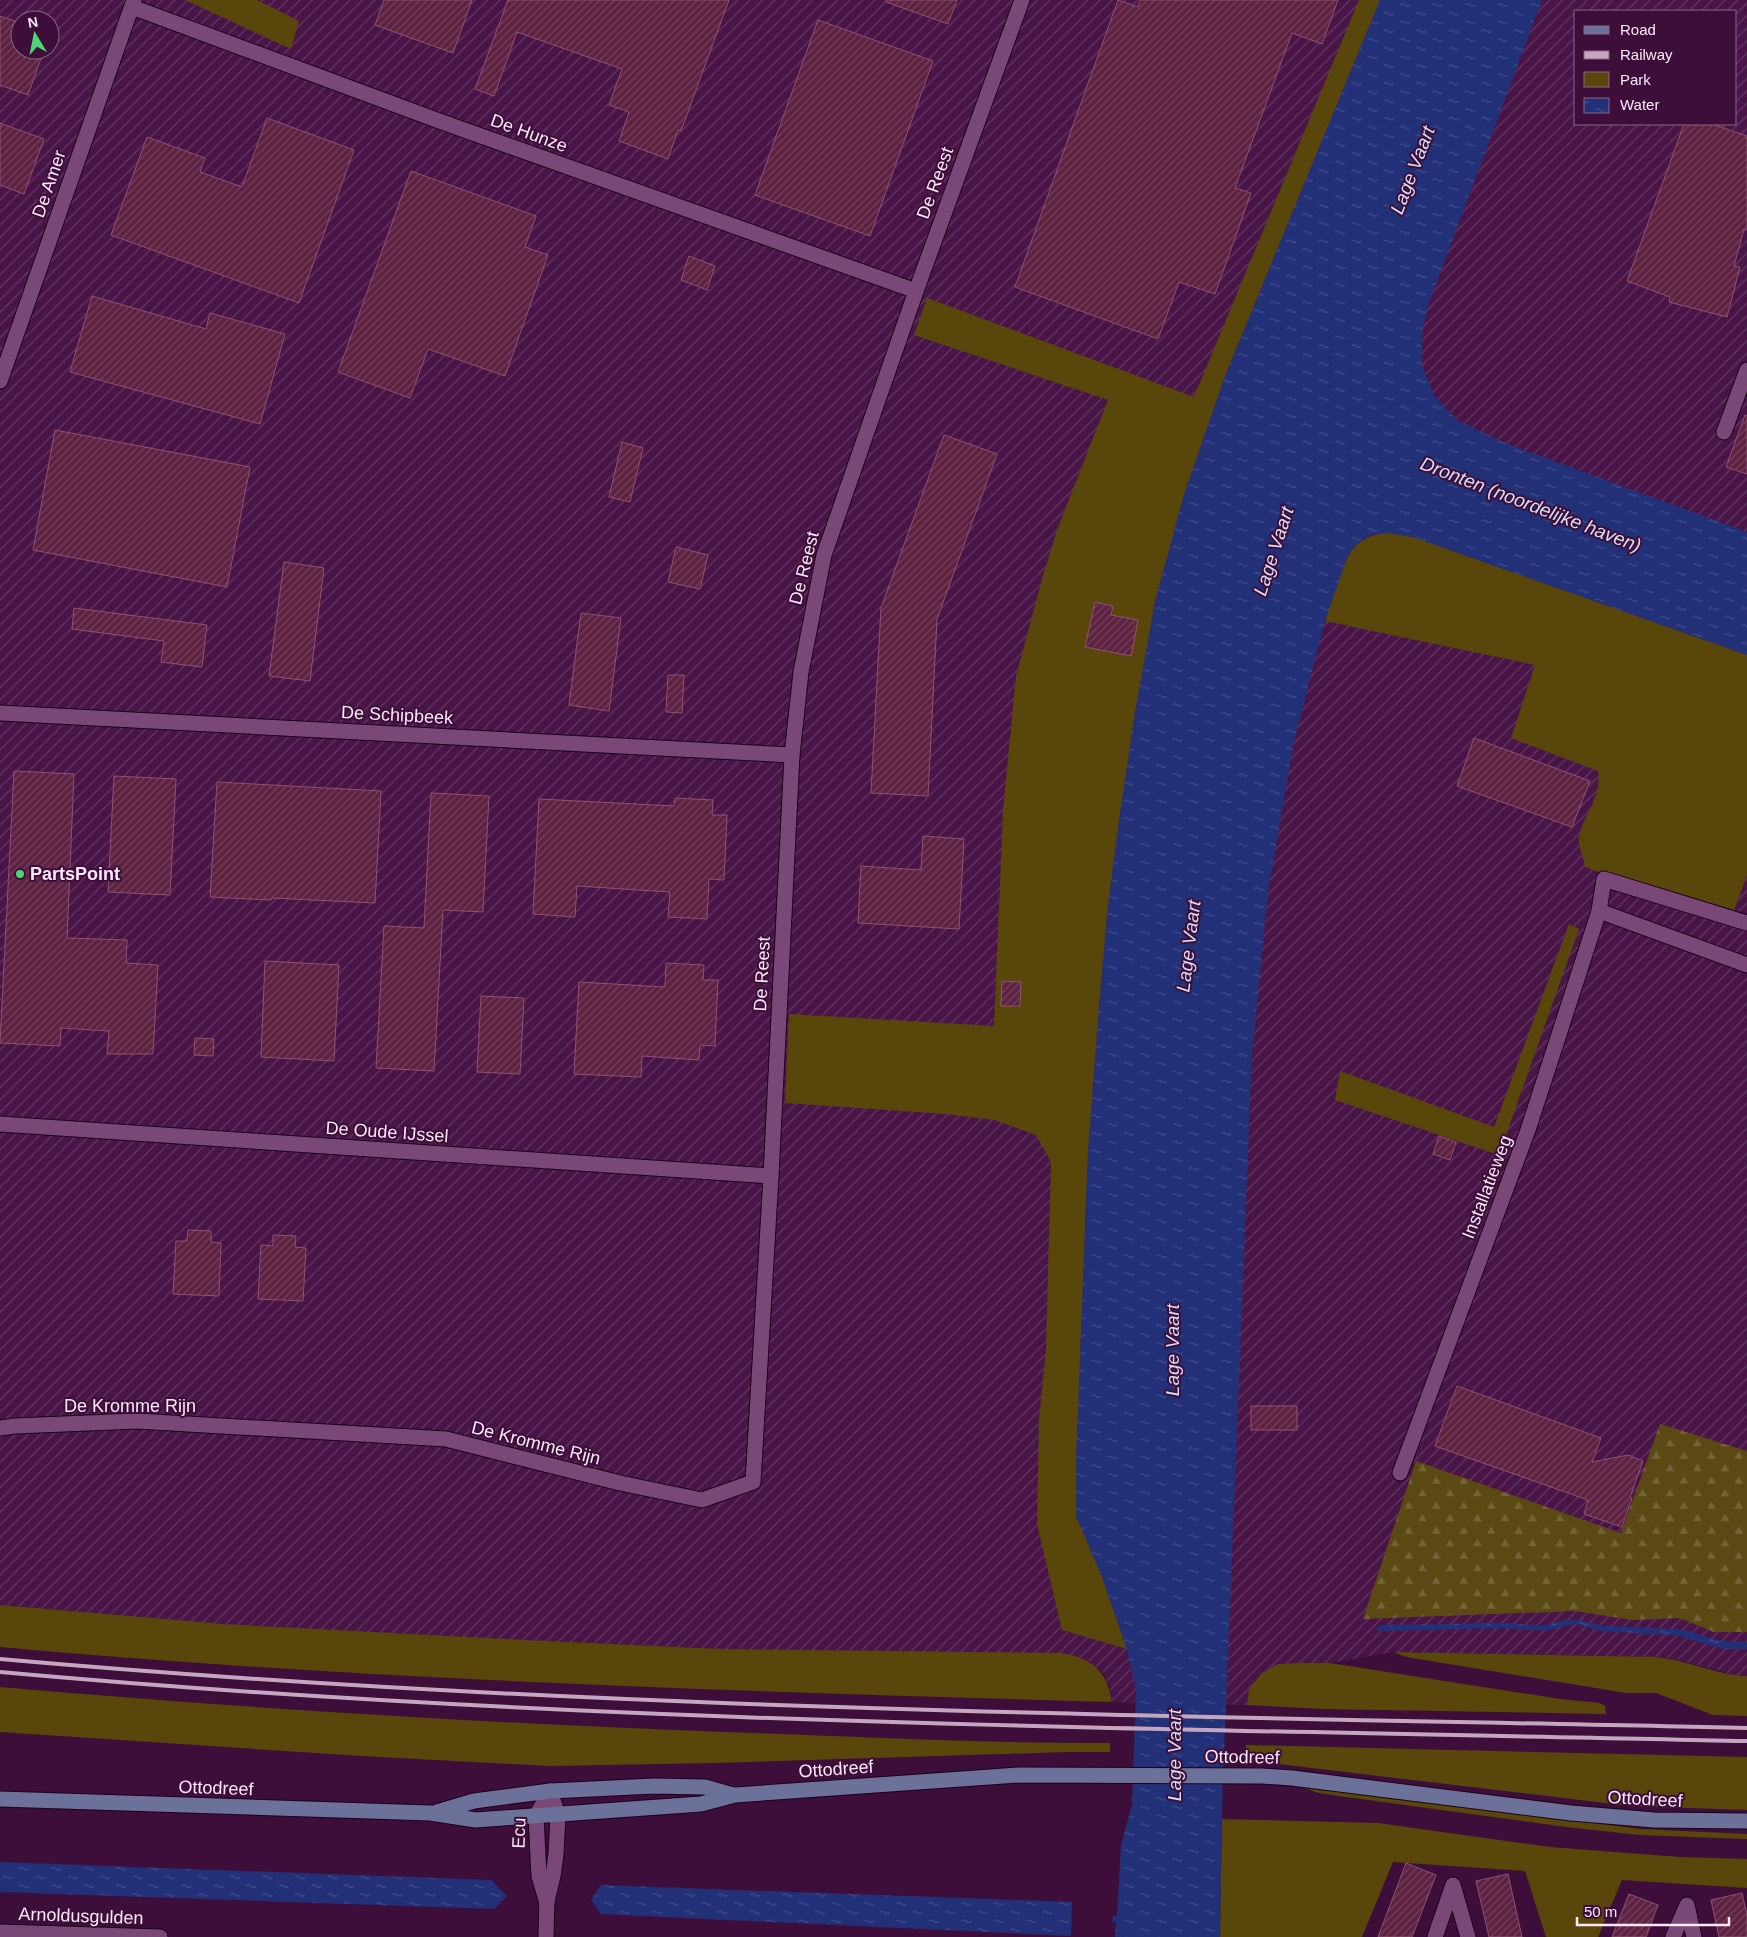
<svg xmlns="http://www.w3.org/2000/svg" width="1747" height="1937" font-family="Arial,sans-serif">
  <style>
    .industrial { fill: url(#industrial-furrows); fill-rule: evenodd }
    .green { fill: #59460b }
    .forest { fill: url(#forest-firs) }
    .water { fill: url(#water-ripples) }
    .building { fill: url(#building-hatch); stroke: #915271 }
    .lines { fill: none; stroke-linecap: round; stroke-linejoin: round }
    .street-casing { stroke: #1e001c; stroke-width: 17 }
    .secondary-casing { stroke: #1e001c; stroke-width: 17 }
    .street { stroke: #7a4876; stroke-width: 15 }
    .secondary { stroke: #6b7198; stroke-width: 15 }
    .rail { stroke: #c4a6c1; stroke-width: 4 }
    .poi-dot { fill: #4cd676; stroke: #3c0e39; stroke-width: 2 }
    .labels { text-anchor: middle; stroke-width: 4; stroke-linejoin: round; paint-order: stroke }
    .street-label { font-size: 18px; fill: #fee7fb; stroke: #3c0e39 }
    .poi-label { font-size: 18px; font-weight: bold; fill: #fee7fb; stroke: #3c0e39; text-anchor: start }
    .water-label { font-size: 19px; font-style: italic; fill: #d7def4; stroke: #3c0e39 }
  </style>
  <defs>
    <pattern id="industrial-furrows" width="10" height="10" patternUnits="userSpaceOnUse" patternTransform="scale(1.25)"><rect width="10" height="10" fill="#491547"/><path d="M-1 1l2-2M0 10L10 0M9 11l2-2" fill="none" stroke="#643762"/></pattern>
    <pattern id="forest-firs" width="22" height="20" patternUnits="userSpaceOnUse" patternTransform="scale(1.25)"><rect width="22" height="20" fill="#5b4913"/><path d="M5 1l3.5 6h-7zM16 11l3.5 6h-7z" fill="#746336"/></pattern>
    <pattern id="water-ripples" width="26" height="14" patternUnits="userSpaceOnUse" patternTransform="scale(1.25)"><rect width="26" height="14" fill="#223078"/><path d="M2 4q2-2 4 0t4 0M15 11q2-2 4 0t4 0" fill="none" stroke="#434e8c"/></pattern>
    <pattern id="building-hatch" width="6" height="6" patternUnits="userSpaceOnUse" patternTransform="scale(1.25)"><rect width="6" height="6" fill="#5d2241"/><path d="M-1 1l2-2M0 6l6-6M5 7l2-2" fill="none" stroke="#75425d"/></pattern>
  </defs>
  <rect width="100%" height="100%" fill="#3c0e39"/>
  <path class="industrial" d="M0 0H1747V1676L1735 1675 1675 1659 1656 1657 1393 1652 1330 1663 1278 1664 1249 1689 1247 1705 1112 1702 1110 1688 1103 1673 1089 1661 722 1649 366 1633 202 1623 0 1605ZM1576 11H1736V124H1576ZM20 20H50V50H20Z"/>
  <g class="green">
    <polygon points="185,0 257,0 299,21 291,49"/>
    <polygon points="1359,0 1380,0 1225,376 1184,495 1155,602 1135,713 1119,821 1108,906 1099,1008 1088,1153 1076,1465 1076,1516 1101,1574 1127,1649 1062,1630 1037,1524 1039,1419 1046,1349 1051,1162 1036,1135 994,1120 946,1114 785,1103 789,1014 994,1026 1003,810 1016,676 1042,579 1057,530 1108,400 914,335 927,298 1194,397"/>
    <path d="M1388 533 1413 537 1747 655V875L1731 919 1585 867C1584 858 1577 844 1579 836 1585 813 1602 796 1598 771L1511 738 1535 665 1325 621C1332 601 1342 555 1359 543 1368 536 1377 534 1388 533Z"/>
    <polygon points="1569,924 1579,929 1499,1155 1335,1100 1340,1071 1494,1127"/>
    <path d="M0 1605 223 1624 525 1640 722 1649 1059 1653C1091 1657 1107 1670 1112 1702 741 1691 370 1681 0 1647Z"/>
    <path d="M1393 1652 1656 1657C1687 1660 1716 1675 1747 1676V1716L1713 1715 1656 1693H1626L1406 1657Z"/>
    <polygon points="1299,1663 1330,1663 1560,1699 1600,1703 1605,1706 1606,1714 1323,1709 1247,1705 1249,1689 1262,1673 1278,1664"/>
    <path d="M0 1687C251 1709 501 1724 753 1733 872 1737 991 1744 1110 1743V1752H1068L716 1763 548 1766 361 1756 0 1732Z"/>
    <polygon points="1246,1745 1747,1757 1747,1810 1630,1806 1245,1760"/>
    <polygon points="1294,1784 1641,1829 1747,1834 1747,1839 1639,1835 1566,1827 1346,1797 1318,1793"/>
    <polygon points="1222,1819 1378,1823 1550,1847 1680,1857 1747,1859 1747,1888 1622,1880 1598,1937 1546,1937 1525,1871 1393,1862 1362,1937 1220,1937"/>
  </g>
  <polygon class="forest" points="1660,1424 1747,1451 1747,1632 1714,1632 1679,1618 1632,1620 1575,1611 1363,1619 1416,1461 1621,1533"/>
  <g class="water">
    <polygon points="1380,0 1542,0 1429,303 1422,334 1422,364 1433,394 1457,420 1505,443 1747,532 1747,655 1413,537 1388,533 1371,535 1358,543 1348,555 1325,621 1294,742 1268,892 1252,1056 1222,1807 1220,1937 1115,1937 1116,1922 1112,1922 1113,1916 1117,1916 1121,1845 1132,1805 1136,1690 1127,1649 1101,1574 1076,1516 1076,1465 1088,1153 1099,1008 1108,906 1119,821 1135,713 1155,602 1184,495 1225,376"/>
    <polygon points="1565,1620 1579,1620 1603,1626 1675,1629 1689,1631 1712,1639 1724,1641 1747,1642 1747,1649 1724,1649 1676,1635 1601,1631 1576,1624 1543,1631 1507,1628 1379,1631 1375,1629 1383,1625 1506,1623 1541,1626"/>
    <polygon points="0,1862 491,1880 507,1896 494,1909 0,1892"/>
    <polygon points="601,1885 1072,1902 1071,1936 601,1914 591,1900"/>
  </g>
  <g class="building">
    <polygon points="384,0 472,0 453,53 375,25"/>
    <polygon points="508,0 729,0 681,131 678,130 668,159 619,141 629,112 609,105 622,69 517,32 494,96 475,89"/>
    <polygon points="886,0 957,0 948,24 886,2"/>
    <polygon points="1118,0 1138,7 1140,0 1338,0 1322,44 1292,33 1235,188 1251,193 1215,294 1179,282 1158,339 1015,287"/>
    <polygon points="0,16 20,23 20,50 44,50 28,95 0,85"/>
    <polygon points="818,20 933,61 870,236 755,195"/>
    <polygon points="267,118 354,150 299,303 111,235 147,137 205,158 200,172 242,187"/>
    <polygon points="0,123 44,139 24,194 0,185"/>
    <polygon points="1684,124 1712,124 1747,136 1747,230 1744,229 1734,266 1740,267 1727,317 1669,302 1670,297 1627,281"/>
    <polygon points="411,171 536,216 525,247 548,255 505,376 428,349 410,398 338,372"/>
    <polygon points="689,256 715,266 707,290 681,280"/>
    <polygon points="92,296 206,329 210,313 285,334 260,424 70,372"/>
    <polygon points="1745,415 1747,416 1747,474 1726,467"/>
    <polygon points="55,430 250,467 227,587 33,550"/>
    <polygon points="944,435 997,454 937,619 928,796 871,793 881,608"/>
    <polygon points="622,442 643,448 630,502 609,497"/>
    <polygon points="676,547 708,555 700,589 668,582"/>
    <polygon points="284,562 324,568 310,681 269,676"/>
    <polygon points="1095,602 1113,606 1111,615 1138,620 1131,656 1085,647"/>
    <polygon points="74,608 207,625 202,667 161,662 164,641 72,629"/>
    <polygon points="581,613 621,618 609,711 569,705"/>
    <polygon points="668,675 684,675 682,713 666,712"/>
    <polygon points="1474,738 1590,781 1572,827 1457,786"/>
    <polygon points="14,771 74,774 67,938 127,940 126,963 158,965 153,1054 107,1054 109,1031 61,1028 60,1046 0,1043"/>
    <polygon points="114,776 176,779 170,895 108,892"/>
    <polygon points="217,782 381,791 375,903 272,898 271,900 210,897"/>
    <polygon points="431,793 489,796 483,912 443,910 434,1071 376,1068 384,926 424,928"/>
    <polygon points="675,798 713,800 712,815 727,815 724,880 709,879 707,919 668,917 670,892 577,886 575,917 533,914 539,799 674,806"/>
    <polygon points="923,836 964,839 959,929 858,923 861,866 921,870"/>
    <polygon points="265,961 339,965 334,1061 261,1057"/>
    <polygon points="666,963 704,965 703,980 718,980 715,1046 700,1045 699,1060 642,1056 641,1077 574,1074 579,982 665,987"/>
    <polygon points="1002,981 1021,982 1020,1006 1001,1006"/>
    <polygon points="481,996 524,998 520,1074 477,1072"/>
    <polygon points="195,1038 214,1039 213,1056 194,1055"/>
    <polygon points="1439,1136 1456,1142 1450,1160 1433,1154"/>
    <polygon points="188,1230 211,1231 211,1242 221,1243 219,1296 173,1294 176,1241 187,1241"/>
    <polygon points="273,1235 296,1236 295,1247 306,1248 303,1301 258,1299 261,1245 273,1246"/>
    <polygon points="1457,1386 1601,1438 1592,1462 1628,1455 1643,1461 1630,1497 1632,1498 1622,1527 1584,1514 1588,1500 1435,1446"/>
    <rect x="1251" y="1406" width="46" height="24"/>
    <polygon points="1406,1863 1436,1875 1412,1937 1378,1937"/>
    <polygon points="1508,1874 1522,1937 1489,1937 1476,1881"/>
    <polygon points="1742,1893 1747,1915 1747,1937 1719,1937 1711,1900"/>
    <polygon points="1629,1894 1658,1905 1646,1937 1612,1937"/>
  </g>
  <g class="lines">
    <g class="street-casing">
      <g id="street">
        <polyline points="132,7 442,122 916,291"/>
        <polyline points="0,381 134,0"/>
        <polyline points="1724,432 1747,370"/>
        <polyline points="0,713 792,755"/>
        <polyline points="1599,911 1747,965"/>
        <polyline points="0,1124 771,1176"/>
        <polyline points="0,1428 15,1426 137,1421 446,1439 620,1483 702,1500 753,1482 771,1176 792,755 801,672 824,555 916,291 1022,0"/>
        <polyline points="1400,1473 1528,1130 1599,911 1604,879 1747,923"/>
        <polyline points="547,1901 553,1876 556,1854 558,1815 550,1791"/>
        <polyline points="547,1903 539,1876 536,1816 550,1791"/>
        <polyline points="0,1932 160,1937"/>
        <polyline points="546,1937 547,1895"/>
        <polyline points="1435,1937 1453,1885 1468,1937"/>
        <polyline points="1673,1937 1687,1905 1694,1937"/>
      </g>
    </g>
    <g class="secondary-casing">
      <g id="secondary">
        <polyline points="0,1799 430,1813 476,1820 701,1804 735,1795 1019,1775 1262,1776 1292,1778 1571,1813 1654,1820 1747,1821"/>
        <polyline points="437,1812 474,1801 550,1791 654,1786 705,1787 733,1795"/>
      </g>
    </g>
    <use href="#street" class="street"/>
    <use href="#secondary" class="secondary"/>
    <g class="rail">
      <path d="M0 1659C581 1711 1164 1715 1747 1728"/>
      <path d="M0 1672C581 1725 1164 1728 1747 1741"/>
    </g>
  </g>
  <circle class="poi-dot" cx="20" cy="874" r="5"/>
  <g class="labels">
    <g class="street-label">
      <text transform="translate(529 133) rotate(20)" y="6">De Hunze</text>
      <text transform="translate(935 183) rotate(-70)" y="6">De Reest</text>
      <text transform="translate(49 184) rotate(-71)" y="6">De Amer</text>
      <text transform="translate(804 568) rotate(-76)" y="6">De Reest</text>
      <text transform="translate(397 715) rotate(3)" y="6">De Schipbeek</text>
      <text transform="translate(762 974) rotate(-87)" y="6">De Reest</text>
      <text transform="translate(387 1132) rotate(4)" y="6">De Oude IJssel</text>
      <text transform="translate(1487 1187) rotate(-69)" y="6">Installatieweg</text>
      <text x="130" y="1412">De Kromme Rijn</text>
      <text transform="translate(536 1443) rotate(14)" y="6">De Kromme Rijn</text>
      <text transform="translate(1242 1757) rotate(1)" y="6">Ottodreef</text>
      <text transform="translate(836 1769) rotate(-4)" y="6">Ottodreef</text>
      <text transform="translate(216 1788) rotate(2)" y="6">Ottodreef</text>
      <text transform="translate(1645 1799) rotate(3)" y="6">Ottodreef</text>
      <text transform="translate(519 1833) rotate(-88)" y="6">Ecu</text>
      <text transform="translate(81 1916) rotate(2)" y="6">Arnoldusgulden</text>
    </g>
    <g class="poi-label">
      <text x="30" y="880">PartsPoint</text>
    </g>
    <g class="water-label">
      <text transform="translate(1412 170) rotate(-69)" y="7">Lage Vaart</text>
      <text transform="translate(1531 504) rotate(21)" y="7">Dronten (noordelijke haven)</text>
      <text transform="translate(1273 551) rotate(-72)" y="7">Lage Vaart</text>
      <text transform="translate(1188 946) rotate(-83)" y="7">Lage Vaart</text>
      <text transform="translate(1172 1350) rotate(-90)" y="7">Lage Vaart</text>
      <text transform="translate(1174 1755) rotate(-90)" y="7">Lage Vaart</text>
    </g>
  </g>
  <rect x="1574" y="10" width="162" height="115" fill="#3c0e39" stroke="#8a6587"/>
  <rect x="1584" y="26" width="25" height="8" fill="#6b7198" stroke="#8a6587"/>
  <text x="1620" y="35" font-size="15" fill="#fee7fb">Road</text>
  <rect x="1584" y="51" width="25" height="8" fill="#c4a6c1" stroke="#8a6587"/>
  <text x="1620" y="60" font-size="15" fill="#fee7fb">Railway</text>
  <rect x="1584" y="72" width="25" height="15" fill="#59460b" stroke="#8a6587"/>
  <text x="1620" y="85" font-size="15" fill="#fee7fb">Park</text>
  <rect x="1584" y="98" width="25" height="15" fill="url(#water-ripples)" stroke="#8a6587"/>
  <text x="1620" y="110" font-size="15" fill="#fee7fb">Water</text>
  <g transform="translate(35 35) rotate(350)"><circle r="24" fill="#3c0e39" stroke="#8a6587"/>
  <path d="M0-4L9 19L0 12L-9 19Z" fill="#4cd676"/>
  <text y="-8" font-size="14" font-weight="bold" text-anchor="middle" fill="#fee7fb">N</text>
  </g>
  <path d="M1577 1917v8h152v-8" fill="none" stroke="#fee7fb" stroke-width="2.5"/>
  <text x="1584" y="1917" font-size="15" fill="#fee7fb" stroke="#3c0e39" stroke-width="4" paint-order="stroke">50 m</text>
</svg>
